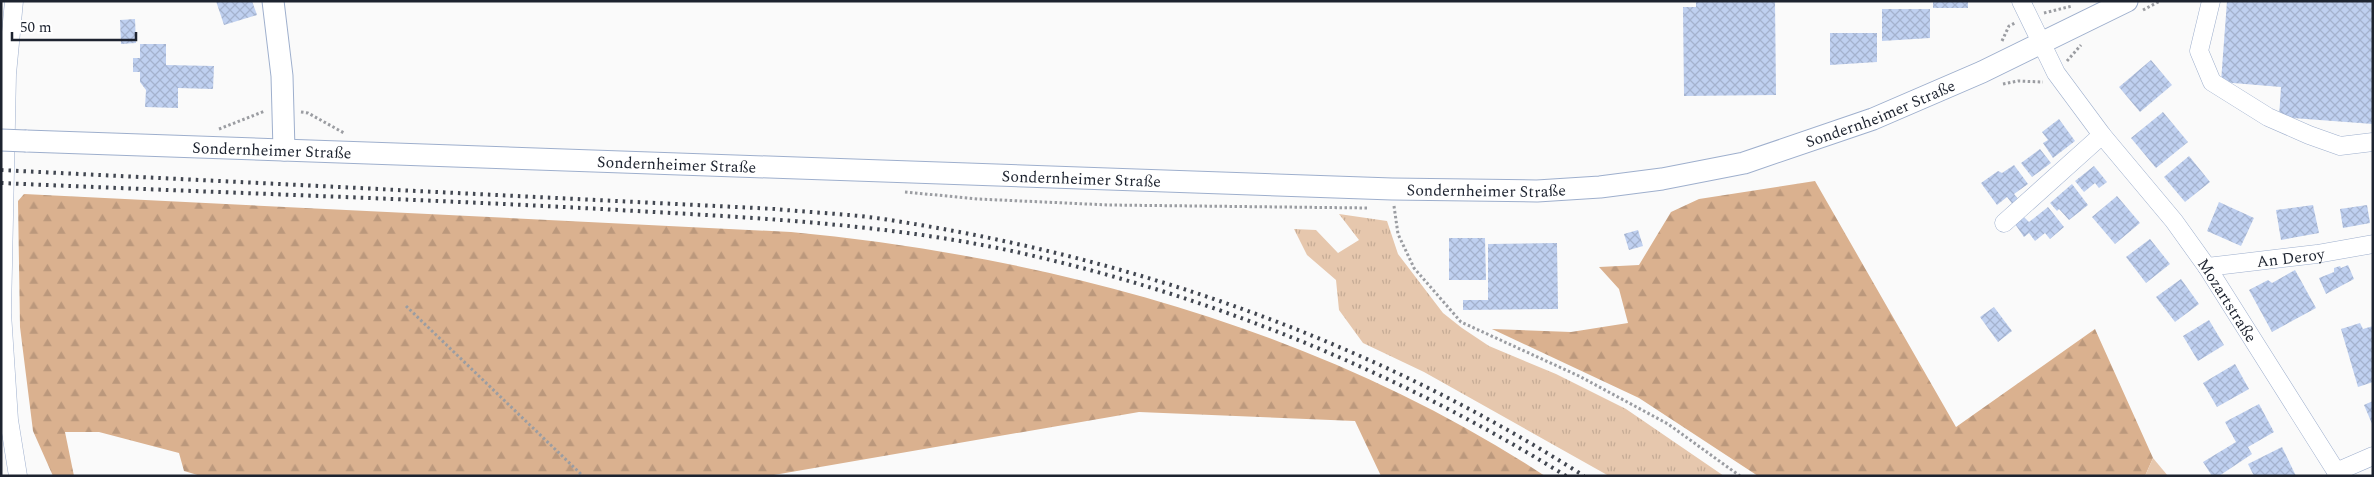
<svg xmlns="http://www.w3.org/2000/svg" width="2374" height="477" font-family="Spectral,serif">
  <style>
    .grass { fill: url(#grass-tufts) }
    .forest { fill: url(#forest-firs) }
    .garden { fill: #e6c7ad }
    .building { fill: url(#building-cross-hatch) }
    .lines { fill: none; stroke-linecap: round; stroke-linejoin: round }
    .minor-casing { stroke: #9eafcd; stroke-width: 19 }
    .major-casing { stroke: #9eafcd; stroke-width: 23 }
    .path { stroke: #9b9da2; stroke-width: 3; stroke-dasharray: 2.5 2.5; stroke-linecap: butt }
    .minor { stroke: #fff; stroke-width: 18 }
    .major { stroke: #fff; stroke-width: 21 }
    .rail { stroke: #424751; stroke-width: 4; stroke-dasharray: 2.5 5; stroke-linecap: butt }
    .major-bridge-casing { stroke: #9eafcd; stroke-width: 23; stroke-linecap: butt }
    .major-bridge { stroke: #fff; stroke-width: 21 }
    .labels { text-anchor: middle; stroke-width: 4; stroke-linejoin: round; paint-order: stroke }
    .street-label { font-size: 16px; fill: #1d232f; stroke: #fff }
  </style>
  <defs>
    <pattern id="grass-tufts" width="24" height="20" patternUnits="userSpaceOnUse" patternTransform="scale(1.25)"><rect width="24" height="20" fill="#e6c7ad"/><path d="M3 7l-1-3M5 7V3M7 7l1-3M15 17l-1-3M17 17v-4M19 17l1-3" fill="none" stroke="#c5ab95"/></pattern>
    <pattern id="forest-firs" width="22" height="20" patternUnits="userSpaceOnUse" patternTransform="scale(1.25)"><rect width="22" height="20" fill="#dab18f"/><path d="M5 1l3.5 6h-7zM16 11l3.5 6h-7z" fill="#bb987c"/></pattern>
    <pattern id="building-cross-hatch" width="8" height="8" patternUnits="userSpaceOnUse" patternTransform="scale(1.25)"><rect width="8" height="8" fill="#bfd0f0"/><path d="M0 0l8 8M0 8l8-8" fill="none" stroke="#a4b2ce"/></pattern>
  </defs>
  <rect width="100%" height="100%" fill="#fafafa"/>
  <polygon class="grass" points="1339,214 1387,221 1398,254 1443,313 1462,328 1489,346 1556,374 1626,409 1724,476 1609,476 1424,372 1363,343 1339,310 1336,280 1307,255 1294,229 1316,230 1338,253 1359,240"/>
  <g class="forest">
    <polygon points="1815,181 1956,427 2095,329 2153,458 2145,476 1758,476 1639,398 1492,329 1571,332 1628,323 1619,289 1599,267 1639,265 1671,212 1699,199"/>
    <path d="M24 194 791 232C1054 257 1322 330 1545 476H1381L1355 421 1139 412 768 476H201L184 471 179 453 99 432H65L74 476H53L33 431 20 327 18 201Z"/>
  </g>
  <polygon class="garden" points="2153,458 2168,476 2145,476"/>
  <g class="building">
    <polygon points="216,1 252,1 257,15 224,25"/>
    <polygon points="1696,1 1775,1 1776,95 1684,96 1683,7 1696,7"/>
    <rect x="1933" y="1" width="35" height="7"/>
    <polygon points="2227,1 2373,1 2373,124 2279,117 2281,87 2221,82"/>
    <polygon points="1882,9 1930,9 1930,38 1882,41"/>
    <polygon points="135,19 136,43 121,44 120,20"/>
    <polygon points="1830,33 1877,33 1877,62 1830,65"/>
    <polygon points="140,44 166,44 166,65 214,66 213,89 178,88 178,108 145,107 146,90 140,82 140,72 133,72 133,58 140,58"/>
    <polygon points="2151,60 2172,85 2140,112 2119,87"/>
    <polygon points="2163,112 2188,142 2156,168 2131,138"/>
    <polygon points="2059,119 2075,141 2053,158 2043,143 2048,140 2042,132"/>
    <polygon points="2040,149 2051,163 2032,177 2021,163"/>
    <polygon points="2189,156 2210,182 2185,202 2164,177"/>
    <polygon points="2014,165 2028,184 2014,194 2020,201 2014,206 2007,197 1997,205 1981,183 1998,171 2002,173"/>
    <polygon points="2094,166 2107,182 2099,188 2095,183 2084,192 2075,181"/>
    <polygon points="2072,184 2088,205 2069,220 2059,209 2057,211 2050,203"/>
    <polygon points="2117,196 2140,223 2115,244 2092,217"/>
    <polygon points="2219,202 2254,218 2241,246 2207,231"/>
    <polygon points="2313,205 2319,233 2281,240 2276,210"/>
    <polygon points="2367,205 2370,223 2343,228 2340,209"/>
    <polygon points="2048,207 2064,227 2050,239 2045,233 2035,241 2029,233 2024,237 2015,224 2023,216 2029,222"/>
    <polygon points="1638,230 1643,246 1629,250 1624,234"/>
    <polygon points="1449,238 1485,238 1486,280 1449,280"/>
    <polygon points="2150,239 2170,264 2146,283 2126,257"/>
    <polygon points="1557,243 1558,309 1463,310 1463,300 1488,300 1488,244"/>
    <polygon points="2348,265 2354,279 2326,294 2319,278 2334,272 2334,268 2340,266 2341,268"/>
    <polygon points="2295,270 2316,308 2272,332 2249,290 2268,280 2272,283"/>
    <polygon points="2181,279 2199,304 2175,322 2156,297"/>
    <polygon points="1994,307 2012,331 1998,342 1980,317"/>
    <polygon points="2209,320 2224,345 2198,361 2183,336"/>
    <polygon points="2360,323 2363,329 2373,326 2373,382 2358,387 2341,329"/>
    <polygon points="2235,364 2249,389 2217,407 2203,383"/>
    <polygon points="2373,401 2373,426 2364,405"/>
    <polygon points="2259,404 2274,432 2248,447 2252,454 2219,476 2212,476 2203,462 2236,442 2225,422"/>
    <polygon points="2282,447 2296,476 2254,476 2248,464"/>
  </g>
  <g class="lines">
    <g class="minor-casing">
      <g id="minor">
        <polyline points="14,1 7,74 2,313 9,420 18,476"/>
        <path id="s1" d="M2021 1 2056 73 2102 135 2174 221 2207 267 2339 476"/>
        <polyline points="2211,1 2199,51 2212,82 2268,117 2309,135 2340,146 2373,142"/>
        <polyline points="2004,223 2102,135"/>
        <path id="s2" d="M2207 267 2317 254 2373 244"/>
        <polyline points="2336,472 2373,456"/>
      </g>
    </g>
    <g class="major-casing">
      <g id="major">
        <polyline points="273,1 282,76 284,150"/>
        <path id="s3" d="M26 141 1392 189 1537 191 1600 187 1662 179 1744 163 1873 119 1982 72 2127 1"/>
      </g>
    </g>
    <g class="path">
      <polyline points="2143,10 2160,1"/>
      <polyline points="2044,13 2072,6"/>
      <polyline points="2002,41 2009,26 2015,23"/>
      <polyline points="2067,61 2081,45"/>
      <polyline points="2003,84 2018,81 2043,82"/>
      <polyline points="301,112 308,113 344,133"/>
      <polyline points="219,129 265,111"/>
      <polyline points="905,192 978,199 1109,205 1368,208"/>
      <polyline points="1394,206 1398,234 1414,268 1461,322 1579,376 1668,424 1740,476"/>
      <polyline points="406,306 583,476"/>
    </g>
    <use href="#minor" class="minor"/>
    <use href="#major" class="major"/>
    <g class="rail">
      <path d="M1 170 775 209C815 213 856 214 896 221 1139 259 1376 343 1584 476"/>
      <path d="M1 183C201 192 401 198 601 209 738 217 877 222 1012 251 1207 294 1397 371 1566 476"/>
    </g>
    <g class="major-bridge-casing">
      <polyline id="major-bridge" points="1,140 26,141"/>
    </g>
    <use href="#major-bridge" class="major-bridge"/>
  </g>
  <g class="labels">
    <g class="street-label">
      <text dy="6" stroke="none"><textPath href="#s3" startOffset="1866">Sondernheimer Straße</textPath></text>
      <text dy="6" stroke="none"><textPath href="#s3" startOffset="246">Sondernheimer Straße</textPath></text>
      <text dy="6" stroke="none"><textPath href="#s3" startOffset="651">Sondernheimer Straße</textPath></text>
      <text dy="6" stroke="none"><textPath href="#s3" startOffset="1056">Sondernheimer Straße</textPath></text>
      <text dy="6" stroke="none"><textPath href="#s3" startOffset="1461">Sondernheimer Straße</textPath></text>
      <text dy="6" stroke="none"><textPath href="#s2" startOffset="84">An Deroy</textPath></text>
      <text dy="6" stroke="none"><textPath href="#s1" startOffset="365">Mozartstraße</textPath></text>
    </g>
  </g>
  <rect width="2374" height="477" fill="none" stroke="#1d232f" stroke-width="5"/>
  <path d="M12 32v8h124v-8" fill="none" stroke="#1d232f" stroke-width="2.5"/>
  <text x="20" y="32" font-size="15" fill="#1d232f" stroke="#ffffff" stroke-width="4" paint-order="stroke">50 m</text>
</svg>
